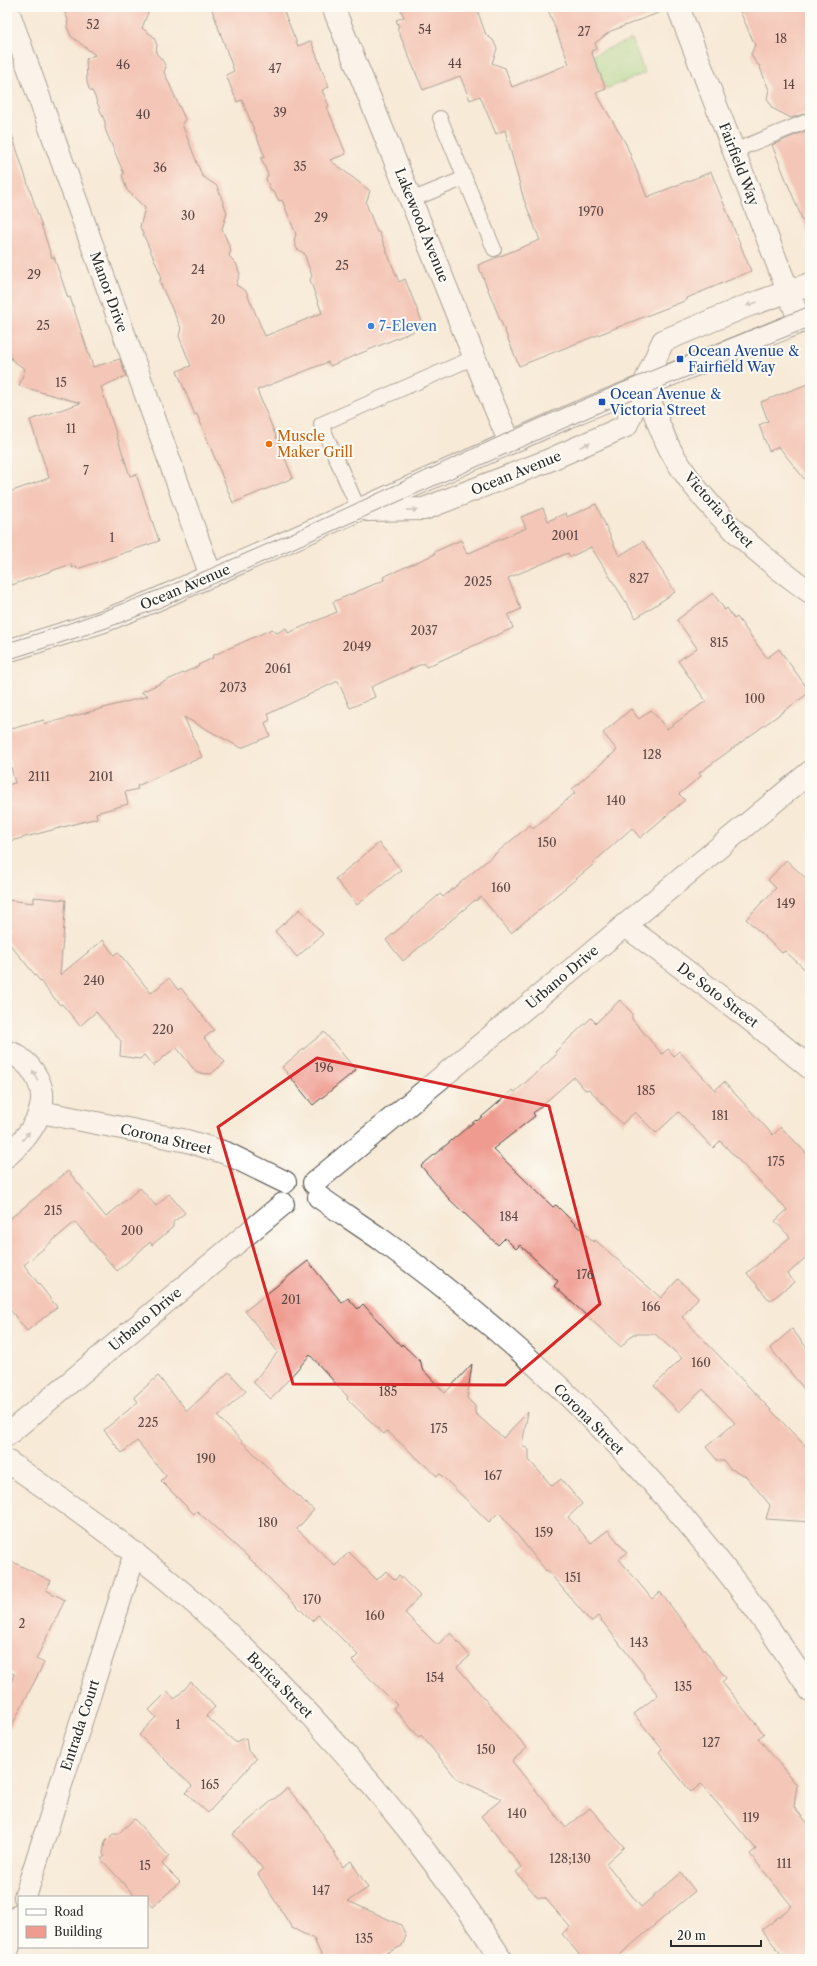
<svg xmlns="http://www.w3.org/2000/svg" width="817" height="1966" font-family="'Libre Caslon Text',serif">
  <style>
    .green { fill: #a1d98b; stroke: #66825b }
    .building { fill: #ef9b90 }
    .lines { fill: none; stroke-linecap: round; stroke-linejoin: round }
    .lane-casing { stroke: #4a4845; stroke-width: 16 }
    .street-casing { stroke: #4a4845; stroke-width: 24 }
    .secondary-casing { stroke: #4a4845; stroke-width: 24 }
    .lane { stroke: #fff; stroke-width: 14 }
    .street { stroke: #fff; stroke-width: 22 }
    .secondary { stroke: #fff; stroke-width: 22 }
    .tram { stroke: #2b2b2b; stroke-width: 1 }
    .oneway { fill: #a0a0a0 }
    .marked { fill: none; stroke: #d62828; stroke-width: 3; stroke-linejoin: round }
    .shop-dot { fill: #3f7fe0; stroke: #fdfcf7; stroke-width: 1.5 }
    .transit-dot { fill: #1a4fb4; stroke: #fdfcf7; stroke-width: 1.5 }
    .food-dot { fill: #e8710a; stroke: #fdfcf7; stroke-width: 1.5 }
    .labels { text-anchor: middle; stroke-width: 4; stroke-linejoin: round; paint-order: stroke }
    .number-label { font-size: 12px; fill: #5c4744 }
    .street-label { font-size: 14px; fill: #2b2b2b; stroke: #fdfcf7 }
    .shop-label { font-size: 14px; fill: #366cbe; stroke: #fdfcf7; text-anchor: start }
    .transit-label { font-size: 14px; fill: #164399; stroke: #fdfcf7; text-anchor: start }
    .food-label { font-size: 14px; fill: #c56008; stroke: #fdfcf7; text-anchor: start }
  </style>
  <rect width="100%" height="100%" fill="#fdfcf7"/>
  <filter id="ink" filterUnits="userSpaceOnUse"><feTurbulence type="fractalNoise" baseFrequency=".025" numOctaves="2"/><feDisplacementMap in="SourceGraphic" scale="8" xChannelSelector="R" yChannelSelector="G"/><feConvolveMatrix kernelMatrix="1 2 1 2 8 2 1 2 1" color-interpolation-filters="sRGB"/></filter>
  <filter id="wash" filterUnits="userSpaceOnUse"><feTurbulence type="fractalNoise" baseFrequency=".012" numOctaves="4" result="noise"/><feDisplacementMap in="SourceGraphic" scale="16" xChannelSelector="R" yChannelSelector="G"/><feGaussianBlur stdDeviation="0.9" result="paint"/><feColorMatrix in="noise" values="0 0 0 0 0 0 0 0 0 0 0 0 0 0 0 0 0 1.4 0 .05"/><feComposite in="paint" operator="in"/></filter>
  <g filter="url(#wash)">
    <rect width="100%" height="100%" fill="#f7ead7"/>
    <polygon class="green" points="632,39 645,73 606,89 592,55"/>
    <g id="blocks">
      <g class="building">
        <polygon points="63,7 150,7 142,28 153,36 157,45 156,53 163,61 166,67 164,72 185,119 182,124 202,176 217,186 227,213 222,229 231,250 229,256 236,263 240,274 236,285 246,291 265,336 322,313 310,280 312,276 304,253 297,249 294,241 296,234 282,200 279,201 275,193 271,191 266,179 268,175 261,158 265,157 242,100 237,102 226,75 234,71 211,7 282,7 298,46 311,41 329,87 322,90 329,106 327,107 346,154 330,160 370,191 366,203 377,232 379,232 399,282 405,279 424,327 330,366 328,362 257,390 293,478 233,503 197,414 195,415 177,371 191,366 179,336 181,328 165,294 160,282 161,275 140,227 145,208 127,190 122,175 124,174 105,129 105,122 93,92 89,89 87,82 86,59 95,55 71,36 67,27 68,20"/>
        <polygon points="400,7 476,7 486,35 493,40 497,49 492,63 505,68 512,87 569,64 547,7 666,7 666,10 611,31 595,43 597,49 591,51 606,89 596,93 626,144 647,197 711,172 751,271 687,298 687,300 519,366 478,265 540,240 524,200 505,130 496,134 480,96 470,100 460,76 423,90 397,28 399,27 396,20 404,17"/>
        <polygon points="738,7 810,7 810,112 791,118 772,108 767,98 769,90 759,65 756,63 751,54 755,45"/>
        <polygon points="810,129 810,236 809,236 772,145"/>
        <polygon points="12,135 52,258 54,257 68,298 70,297 93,367 120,359 126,376 101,387 130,476 136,474 159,541 77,569 76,566 72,568 71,564 12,585 7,570 7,493 49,478 30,420 81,403 19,386 25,369 12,360 7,347 7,136"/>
        <polygon points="810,383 810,486 779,447 769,451 759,425 768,421 761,402"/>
        <polygon points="596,504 619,556 643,541 675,592 636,618 591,547 570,557 568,553 508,578 521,609 508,615 513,628 426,667 424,663 371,687 375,697 350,708 338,681 268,714 270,720 265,723 270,736 241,748 184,717 202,757 137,786 138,789 125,792 128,804 96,813 97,818 7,842 7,785 15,783 7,751 7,730 44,720 45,724 148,696 141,692 199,666 198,665 213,658 212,656 272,629 277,633 286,628 288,633 337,612 333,602 384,580 383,577 435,554 434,552 461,540 467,554 526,528 521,517 543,508 548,521 566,513 567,517"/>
        <polygon points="713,593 725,610 727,608 734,619 737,617 767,658 779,649 810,692 699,773 701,776 679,794 685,800 640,838 632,828 593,863 594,864 511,933 481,897 476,901 475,900 403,961 386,940 440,894 443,897 530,825 533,829 575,793 572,789 617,750 603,733 631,709 639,719 651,710 667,729 706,701 678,661 697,648 677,620"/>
        <polygon points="379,843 401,870 357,905 335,879"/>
        <polygon points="786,860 810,882 810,974 785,951 782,953 746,919 776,888 768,880"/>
        <polygon points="34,897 66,900 60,975 103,940 114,955 118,952 151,993 169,978 178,990 181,988 214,1030 204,1038 225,1062 211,1074 197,1073 176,1047 153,1066 144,1055 140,1059 120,1056 121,1041 96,1012 80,1026 62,1004 60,1005 7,941 7,900 34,903"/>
        <polygon points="300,909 323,934 297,957 275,931"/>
        <polygon points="620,1000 632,1013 632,1019 662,1054 668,1049 674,1056 679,1051 715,1090 724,1082 773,1135 781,1127 810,1157 810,1259 807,1256 788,1274 794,1282 770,1301 747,1273 790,1237 775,1221 787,1210 720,1141 713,1148 679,1112 656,1133 635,1112 622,1124 589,1089 585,1090 574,1077 533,1113 535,1116 493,1149 553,1207 556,1205 593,1242 595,1240 661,1298 678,1279 698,1298 682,1317 810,1451 810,1522 766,1519 770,1505 746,1476 729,1468 724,1461 718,1461 706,1447 735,1423 703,1389 679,1412 654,1386 682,1358 655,1334 633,1334 621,1347 554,1286 558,1281 520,1245 516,1249 505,1238 498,1245 449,1199 421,1166 476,1120 477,1121 513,1090 515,1092 557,1054 555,1052 591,1018 596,1023"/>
        <polygon points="324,1032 356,1070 313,1105 282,1067"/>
        <polygon points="68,1171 106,1217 140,1188 156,1206 169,1194 185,1213 173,1222 173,1227 152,1245 150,1242 117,1271 75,1222 24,1265 57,1307 27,1331 7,1306 7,1221"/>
        <polygon points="308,1261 342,1303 348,1298 358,1309 363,1304 401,1346 402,1344 421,1362 422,1369 445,1393 472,1364 467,1398 475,1406 475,1413 503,1438 528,1412 522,1445 529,1450 529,1460 552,1486 561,1479 582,1504 568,1517 591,1543 608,1530 627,1553 619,1559 652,1599 660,1592 726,1678 722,1682 764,1734 758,1738 797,1785 794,1807 810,1826 810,1959 785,1959 762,1930 792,1906 750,1854 756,1849 701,1784 691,1792 659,1752 662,1749 634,1714 658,1695 643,1676 644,1675 598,1616 591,1622 547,1570 546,1571 499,1512 489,1522 440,1474 437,1476 387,1431 384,1434 347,1399 348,1397 310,1355 271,1399 253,1382 278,1352 245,1311"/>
        <polygon points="792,1329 810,1352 810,1396 770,1348"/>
        <polygon points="229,1372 246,1391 218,1417 284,1484 314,1510 297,1529 335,1566 349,1552 377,1580 386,1571 395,1580 399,1575 420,1596 405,1613 437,1645 450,1633 470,1656 457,1667 527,1748 512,1761 566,1828 590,1808 624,1847 606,1863 641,1907 681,1873 695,1891 615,1959 583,1959 562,1934 570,1927 545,1898 538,1898 516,1872 522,1867 481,1816 502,1799 458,1780 421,1735 419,1737 393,1708 397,1705 352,1661 358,1655 318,1615 312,1621 247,1556 197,1511 194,1514 161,1481 166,1476 137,1441 122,1453 104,1430 138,1402 134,1397 158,1376 187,1411"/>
        <polygon points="7,1559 51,1581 46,1590 65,1600 36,1659 44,1663 11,1727 7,1725 7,1694 14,1674 7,1671"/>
        <polygon points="191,1682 215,1707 206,1716 235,1742 246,1738 248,1751 256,1759 208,1813 186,1793 192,1786 139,1735 156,1717 149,1710 167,1692 175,1699"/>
        <polygon points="287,1788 310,1815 343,1867 351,1861 368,1888 348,1901 401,1925 406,1936 402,1946 373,1959 323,1959 314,1939 292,1928 258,1874 263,1869 233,1834"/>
        <polygon points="134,1819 169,1856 162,1864 180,1882 152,1907 147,1901 147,1897 136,1897 101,1859 105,1856 103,1854 105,1842 113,1834 118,1834"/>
      </g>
    </g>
  </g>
  <g filter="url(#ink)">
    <use href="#blocks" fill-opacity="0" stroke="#4a4845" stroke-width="1"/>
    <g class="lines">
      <g class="lane-casing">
        <g id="lane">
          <polyline points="440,118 494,249"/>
          <polyline points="734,151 810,120"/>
          <polyline points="411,200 465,178"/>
          <polyline points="359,510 321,424 475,357"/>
        </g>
      </g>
      <g class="street-casing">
        <g id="street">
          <polyline points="333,7 490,396 510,443"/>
          <polyline points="678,7 800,322"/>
          <polyline points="7,8 211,576"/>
          <path d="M644 385C654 409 661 436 675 458 708 512 759 556 810 592"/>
          <path d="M624 925C687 971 750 1018 810 1068"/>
          <path d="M7 1052C16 1053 21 1059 27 1064 32 1069 35 1074 38 1080 52 1108 28 1138 7 1156"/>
          <polyline points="41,1112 187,1141 226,1153 285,1182"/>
          <polyline points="314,1183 810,772"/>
          <path d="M319 1197C340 1212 362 1226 383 1241 549 1361 701 1516 810 1690"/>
          <polyline points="7,1435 283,1204"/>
          <path d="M7 1461C50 1491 93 1521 134 1553 237 1633 329 1729 410 1832 442 1873 474 1915 501 1959"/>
          <polyline points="25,1897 135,1553"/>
          <polyline points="7,1952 19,1915"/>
        </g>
      </g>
      <g class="secondary-casing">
        <g id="secondary">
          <polyline points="368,510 424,509 547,461 626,426 663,341 744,307 810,284"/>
          <polyline points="7,651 101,622 156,600 579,412 810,318"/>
        </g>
      </g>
      <use href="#lane" class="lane"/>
      <use href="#street" class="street"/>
      <use href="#secondary" class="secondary"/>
      <g class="tram">
        <path d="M7 643C177 593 342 509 503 435 604 389 707 348 810 306"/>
        <polyline points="7,660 104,629 159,608 605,410 810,327"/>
      </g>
    </g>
    <defs><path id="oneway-solid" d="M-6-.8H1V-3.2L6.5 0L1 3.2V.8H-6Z"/></defs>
    <g class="oneway">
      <use href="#oneway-solid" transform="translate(752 304) rotate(161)"/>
      <use href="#oneway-solid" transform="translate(585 445) rotate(-24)"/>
      <use href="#oneway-solid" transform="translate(412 510) rotate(-1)"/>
      <use href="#oneway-solid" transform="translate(35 1075) rotate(-117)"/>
      <use href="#oneway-solid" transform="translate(26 1136) rotate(-51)"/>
    </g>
  </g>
  <path d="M0 0H817V1966H0ZM317 1058 549 1106 600 1304 505 1385 293 1384 218 1127Z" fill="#f7ead7" fill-opacity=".55" fill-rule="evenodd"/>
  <path class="marked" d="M317 1058 549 1106 600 1304 505 1385 293 1384 218 1127Z"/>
  <circle class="shop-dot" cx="371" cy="326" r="4"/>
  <g class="transit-dot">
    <rect x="676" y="355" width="8" height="8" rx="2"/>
    <rect x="598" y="398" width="8" height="8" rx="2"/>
  </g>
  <circle class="food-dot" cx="269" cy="444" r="4"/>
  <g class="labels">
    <g class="number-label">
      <text x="93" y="29">52</text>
      <text x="425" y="34">54</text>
      <text x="584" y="36">27</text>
      <text x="781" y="43">18</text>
      <text x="455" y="68">44</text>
      <text x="123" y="69">46</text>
      <text x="275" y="73">47</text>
      <text x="789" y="89">14</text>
      <text x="280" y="117">39</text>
      <text x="143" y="119">40</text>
      <text x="300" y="171">35</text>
      <text x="160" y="172">36</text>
      <text x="591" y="216">1970</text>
      <text x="188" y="220">30</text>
      <text x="321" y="222">29</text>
      <text x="342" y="270">25</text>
      <text x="198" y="274">24</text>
      <text x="34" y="279">29</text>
      <text x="218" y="324">20</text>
      <text x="43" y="330">25</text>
      <text x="61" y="387">15</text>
      <text x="71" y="433">11</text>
      <text x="86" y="475">7</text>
      <text x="565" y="540">2001</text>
      <text x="112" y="542">1</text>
      <text x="639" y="583">827</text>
      <text x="478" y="586">2025</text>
      <text x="424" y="635">2037</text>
      <text x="719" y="647">815</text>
      <text x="357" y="651">2049</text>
      <text x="278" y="673">2061</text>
      <text x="233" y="692">2073</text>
      <text x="755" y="703">100</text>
      <text x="652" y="759">128</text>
      <text x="39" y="781">2111</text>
      <text x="101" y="781">2101</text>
      <text x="616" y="805">140</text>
      <text x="547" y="847">150</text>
      <text x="501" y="892">160</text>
      <text x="786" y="908">149</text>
      <text x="94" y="985">240</text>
      <text x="163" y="1034">220</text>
      <text x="324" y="1072">196</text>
      <text x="646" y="1095">185</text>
      <text x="720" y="1120">181</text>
      <text x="776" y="1166">175</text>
      <text x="53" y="1215">215</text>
      <text x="509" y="1221">184</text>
      <text x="132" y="1235">200</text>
      <text x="585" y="1279">176</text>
      <text x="291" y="1304">201</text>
      <text x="651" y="1311">166</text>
      <text x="701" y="1367">160</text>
      <text x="388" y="1396">185</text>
      <text x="148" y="1427">225</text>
      <text x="439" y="1433">175</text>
      <text x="206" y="1463">190</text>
      <text x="493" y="1480">167</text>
      <text x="268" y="1527">180</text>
      <text x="544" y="1537">159</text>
      <text x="573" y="1582">151</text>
      <text x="312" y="1604">170</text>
      <text x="375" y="1620">160</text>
      <text x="22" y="1628">2</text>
      <text x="639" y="1647">143</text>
      <text x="435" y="1682">154</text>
      <text x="683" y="1691">135</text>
      <text x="178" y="1729">1</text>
      <text x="711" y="1747">127</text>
      <text x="486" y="1754">150</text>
      <text x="210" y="1789">165</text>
      <text x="517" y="1818">140</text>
      <text x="751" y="1822">119</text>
      <text x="570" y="1863">128;130</text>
      <text x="784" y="1868">111</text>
      <text x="145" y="1870">15</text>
      <text x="321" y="1895">147</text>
      <text x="364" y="1943">135</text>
    </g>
    <g class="street-label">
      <text transform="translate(739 164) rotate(69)" y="5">Fairfield Way</text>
      <text transform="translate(422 225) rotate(68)" y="5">Lakewood Avenue</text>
      <text transform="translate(109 292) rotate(70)" y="5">Manor Drive</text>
      <text transform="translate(516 473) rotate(-22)" y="5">Ocean Avenue</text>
      <text transform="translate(719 510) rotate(48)" y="5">Victoria Street</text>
      <text transform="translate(185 587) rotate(-23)" y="5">Ocean Avenue</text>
      <text transform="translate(562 977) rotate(-40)" y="5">Urbano Drive</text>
      <text transform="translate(718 995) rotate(37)" y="5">De Soto Street</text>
      <text transform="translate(166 1139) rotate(13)" y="5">Corona Street</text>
      <text transform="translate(145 1319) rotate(-40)" y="5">Urbano Drive</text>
      <text transform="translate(589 1419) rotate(45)" y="5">Corona Street</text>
      <text transform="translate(280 1685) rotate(45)" y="5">Borica Street</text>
      <text transform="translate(80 1725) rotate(-72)" y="5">Entrada Court</text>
    </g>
    <g class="shop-label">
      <text x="379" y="331">7-Eleven</text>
    </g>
    <g class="transit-label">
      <text x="688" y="356">Ocean Avenue &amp;<tspan x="688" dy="16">Fairfield Way</tspan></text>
      <text x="610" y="399">Ocean Avenue &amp;<tspan x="610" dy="16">Victoria Street</tspan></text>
    </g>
    <g class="food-label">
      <text x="277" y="441">Muscle<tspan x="277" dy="16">Maker Grill</tspan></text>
    </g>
  </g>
  <rect width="817" height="1966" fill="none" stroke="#fdfcf7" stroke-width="24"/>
  <rect x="18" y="1896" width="130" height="52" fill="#fdfcf7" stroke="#a9a8a5"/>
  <rect x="26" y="1909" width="20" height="6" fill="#ffffff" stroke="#a9a8a5"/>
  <text x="54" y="1916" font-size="12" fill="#2b2b2b">Road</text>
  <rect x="26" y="1926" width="20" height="12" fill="#ef9b90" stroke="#a9a8a5"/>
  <text x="54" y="1936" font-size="12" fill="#2b2b2b">Building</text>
  <path d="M671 1940v6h90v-6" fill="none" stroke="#2b2b2b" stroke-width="2"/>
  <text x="677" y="1940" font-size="12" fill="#2b2b2b" stroke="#fdfcf7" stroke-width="3" paint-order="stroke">20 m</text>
</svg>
